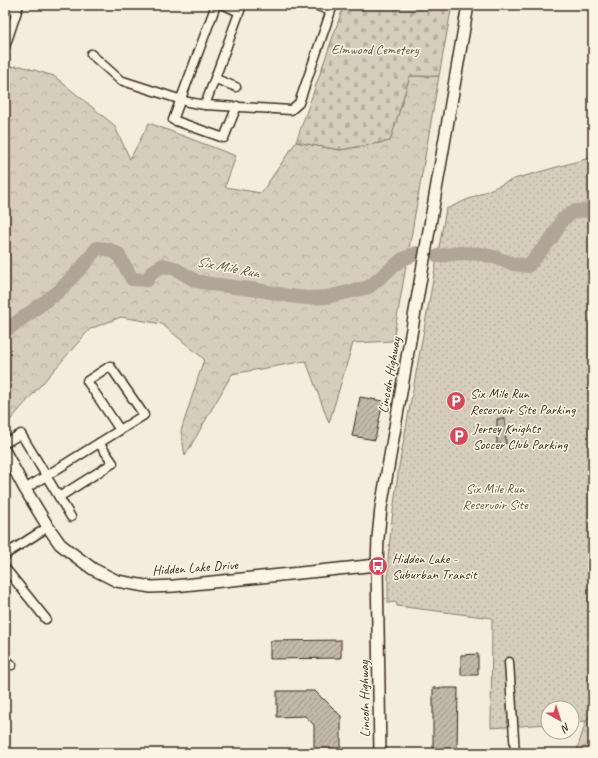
<svg xmlns="http://www.w3.org/2000/svg" width="598" height="758" font-family="Caveat,sans-serif">
  <style>
    .forest { fill: url(#forest-crowns); stroke: #887c6e }
    .wetland { fill: url(#wetland-marsh); stroke: #887c6e }
    .cemetery { fill: url(#cemetery-stones); stroke: #887c6e }
    .park { fill: url(#park-dots); stroke: #887c6e }
    .lines { fill: none; stroke-linecap: round; stroke-linejoin: round }
    .river { stroke: #b0a596; stroke-width: 14 }
    .building { fill: url(#building-hatch); stroke: #3b2a1e }
    .street-casing { stroke: #3b2a1e; stroke-width: 11 }
    .secondary-casing { stroke: #3b2a1e; stroke-width: 14 }
    .street { stroke: #fcf5e5; stroke-width: 8 }
    .secondary { stroke: #fcf5e5; stroke-width: 11 }
    .labels { text-anchor: middle; stroke-width: 3; stroke-linejoin: round; paint-order: stroke }
    .park-label { font-size: 14px; fill: #625346; stroke: #fcf5e5 }
    .street-label { font-size: 14px; fill: #3b2a1e; stroke: #fcf5e5 }
    .poi-label { font-size: 14px; fill: #3b2a1e; stroke: #fcf5e5; text-anchor: start }
    .water-label { font-size: 15px; font-style: italic; fill: #645548; stroke: #fcf5e5 }
  </style>
  <defs>
    <pattern id="forest-crowns" width="20" height="18" patternUnits="userSpaceOnUse"><rect width="20" height="18" fill="#d6cdbd"/><path d="M2 6a3 3 0 1 1 6 0M12 15a3 3 0 1 1 6 0" fill="none" stroke="#b9b0a2"/></pattern>
    <pattern id="wetland-marsh" width="20" height="14" patternUnits="userSpaceOnUse"><rect width="20" height="14" fill="#d6cdbd"/><path d="M1 5h8M5 5V1M11 12h8M15 12V8" fill="none" stroke="#b9b0a2"/></pattern>
    <pattern id="cemetery-stones" width="16" height="16" patternUnits="userSpaceOnUse"><rect width="16" height="16" fill="#d6cdbd"/><path d="M2 7V4a2 2 0 0 1 4 0v3zM10 15v-3a2 2 0 0 1 4 0v3z" fill="#b9b0a2"/></pattern>
    <pattern id="park-dots" width="8" height="8" patternUnits="userSpaceOnUse"><rect width="8" height="8" fill="#d6cdbd"/><path d="M2 2h.1M6 6h.1" fill="none" stroke="#b9b0a2" stroke-width="1.8" stroke-linecap="round"/></pattern>
    <pattern id="building-hatch" width="6" height="6" patternUnits="userSpaceOnUse"><rect width="6" height="6" fill="#c3b9aa"/><path d="M-1 1l2-2M0 6l6-6M5 7l2-2" fill="none" stroke="#a0978a"/></pattern>
  </defs>
  <rect width="100%" height="100%" fill="#f4eddd"/>
  <filter id="ink" filterUnits="userSpaceOnUse"><feTurbulence type="fractalNoise" baseFrequency=".025" numOctaves="2"/><feDisplacementMap in="SourceGraphic" scale="8" xChannelSelector="R" yChannelSelector="G"/><feConvolveMatrix kernelMatrix="1 2 1 2 8 2 1 2 1" color-interpolation-filters="sRGB"/></filter>
  <g filter="url(#ink)">
    <polygon class="forest" points="21,66 54,76 114,125 130,159 149,123 236,156 225,187 261,193 296,142 340,150 390,141 410,76 439,76 393,341 353,343 329,423 306,361 232,374 185,456 181,431 204,359 162,324 121,317 90,329 5,426 5,67"/>
    <polygon class="wetland" points="593,712 593,753 576,753 586,721"/>
    <polygon class="cemetery" points="344,5 452,5 439,76 410,76 390,141 340,150 296,142"/>
    <polygon class="park" points="593,157 593,712 586,721 572,722 572,708 548,708 548,724 491,728 492,618 397,606 396,602 388,603 388,558 392,519 399,466 446,209 514,179"/>
    <g class="lines">
      <g class="river">
        <polyline points="438,256 459,253 481,254 494,257 514,264 528,266 552,238 562,220 575,211 593,210"/>
        <polyline points="5,331 58,292 82,267 97,248 108,249 118,254 132,279 147,280 152,272 163,265 174,268 196,281 211,284 259,290 290,296 306,298 327,297 369,287 401,260 417,253"/>
      </g>
    </g>
    <g class="building">
      <polygon points="360,397 383,401 375,440 352,436"/>
      <polygon points="497,419 505,419 506,444 497,444"/>
      <polygon points="341,640 341,658 270,659 270,641"/>
      <polygon points="478,654 478,675 461,675 461,655"/>
      <polygon points="433,688 458,688 457,751 433,750"/>
      <polygon points="277,691 315,691 324,700 324,699 341,716 341,753 314,753 314,725 305,716 277,717"/>
    </g>
    <g class="lines">
      <g class="street-casing">
        <g id="street">
          <polyline points="216,5 173,120 224,138 237,106"/>
          <polyline points="224,5 239,12"/>
          <polyline points="315,5 330,11"/>
          <polyline points="5,7 17,9"/>
          <polyline points="5,47 19,5"/>
          <polyline points="91,54 120,80 188,102 205,105 242,5"/>
          <polyline points="216,79 236,87"/>
          <polyline points="205,105 291,110 299,103 333,5"/>
          <polygon points="110,366 144,415 120,430 87,381"/>
          <polyline points="5,443 21,434 71,517"/>
          <polyline points="25,489 120,430"/>
          <polyline points="59,497 113,463 99,443"/>
          <polyline points="5,556 9,552 48,527"/>
          <polyline points="5,568 46,619"/>
          <polyline points="5,659 12,665"/>
          <polyline points="509,662 515,753"/>
        </g>
      </g>
      <g class="secondary-casing">
        <g id="secondary">
          <polyline points="5,452 25,489 48,527 60,544 70,552 93,569 117,581 151,587 174,586 377,565"/>
          <polyline points="380,753 377,565 378,538 381,508 468,5"/>
        </g>
      </g>
      <use href="#street" class="street"/>
      <use href="#secondary" class="secondary"/>
    </g>
  </g>
  <defs>
    <g id="parking-disc" transform="scale(1)"><circle r="9.5" fill="#d1495b" stroke="#fcf5e5"/><path d="M-3.5-5.5H1a3.5 3.5 0 0 1 0 7H-1V5.5H-3.5ZM-1-3.4V-.6H.8a1.4 1.4 0 0 0 0-2.8Z" fill="#fff"/></g>
    <g id="bus-disc" transform="scale(1)"><circle r="9.5" fill="#d1495b" stroke="#fcf5e5"/><path d="M-5-6H5V4H4V6H2V4H-2V6H-4V4H-5ZM-3.5-4V0h7V-4ZM-3.5 1.2v1.5H-2V1.2ZM2 1.2v1.5H3.5V1.2Z" fill="#fff"/></g>
  </defs>
  <g fill-rule="evenodd">
    <use href="#parking-disc" x="456" y="401"/>
    <use href="#parking-disc" x="459" y="436"/>
    <use href="#bus-disc" x="378" y="566"/>
  </g>
  <g class="labels">
    <g class="park-label">
      <text x="375" y="54">Elmwood Cemetery</text>
      <text x="495" y="493">Six Mile Run<tspan x="495" dy="16">Reservoir Site</tspan></text>
    </g>
    <g class="street-label">
      <text transform="translate(389 375) rotate(-80)" y="5">Lincoln Highway</text>
      <text transform="translate(195 567) rotate(-4)" y="5">Hidden Lake Drive</text>
      <text transform="translate(364 699) rotate(-91)" y="5">Lincoln Highway</text>
    </g>
    <g class="poi-label">
      <text x="470" y="398">Six Mile Run<tspan x="470" dy="16">Reservoir Site Parking</tspan></text>
      <text x="473" y="433">Jersey Knights<tspan x="473" dy="16">Soccer Club Parking</tspan></text>
      <text x="392" y="563">Hidden Lake -<tspan x="392" dy="16">Suburban Transit</tspan></text>
    </g>
    <g class="water-label">
      <text transform="translate(228 267) rotate(11)" y="5">Six Mile Run</text>
    </g>
  </g>
  <rect width="598" height="758" fill="none" stroke="#fcf5e5" stroke-width="20"/>
  <rect x="10" y="10" width="578" height="738" fill="none" stroke="#3b2a1e" stroke-width="1.5" filter="url(#ink)"/>
  <g transform="translate(560 720) rotate(141)"><circle r="19" fill="#fcf5e5" stroke="#afa495"/>
  <path d="M0-3L7 15L0 10L-7 15Z" fill="#d1495b"/>
  <text y="-6" font-size="11" font-weight="bold" text-anchor="middle" fill="#3b2a1e">N</text>
  </g>
</svg>
